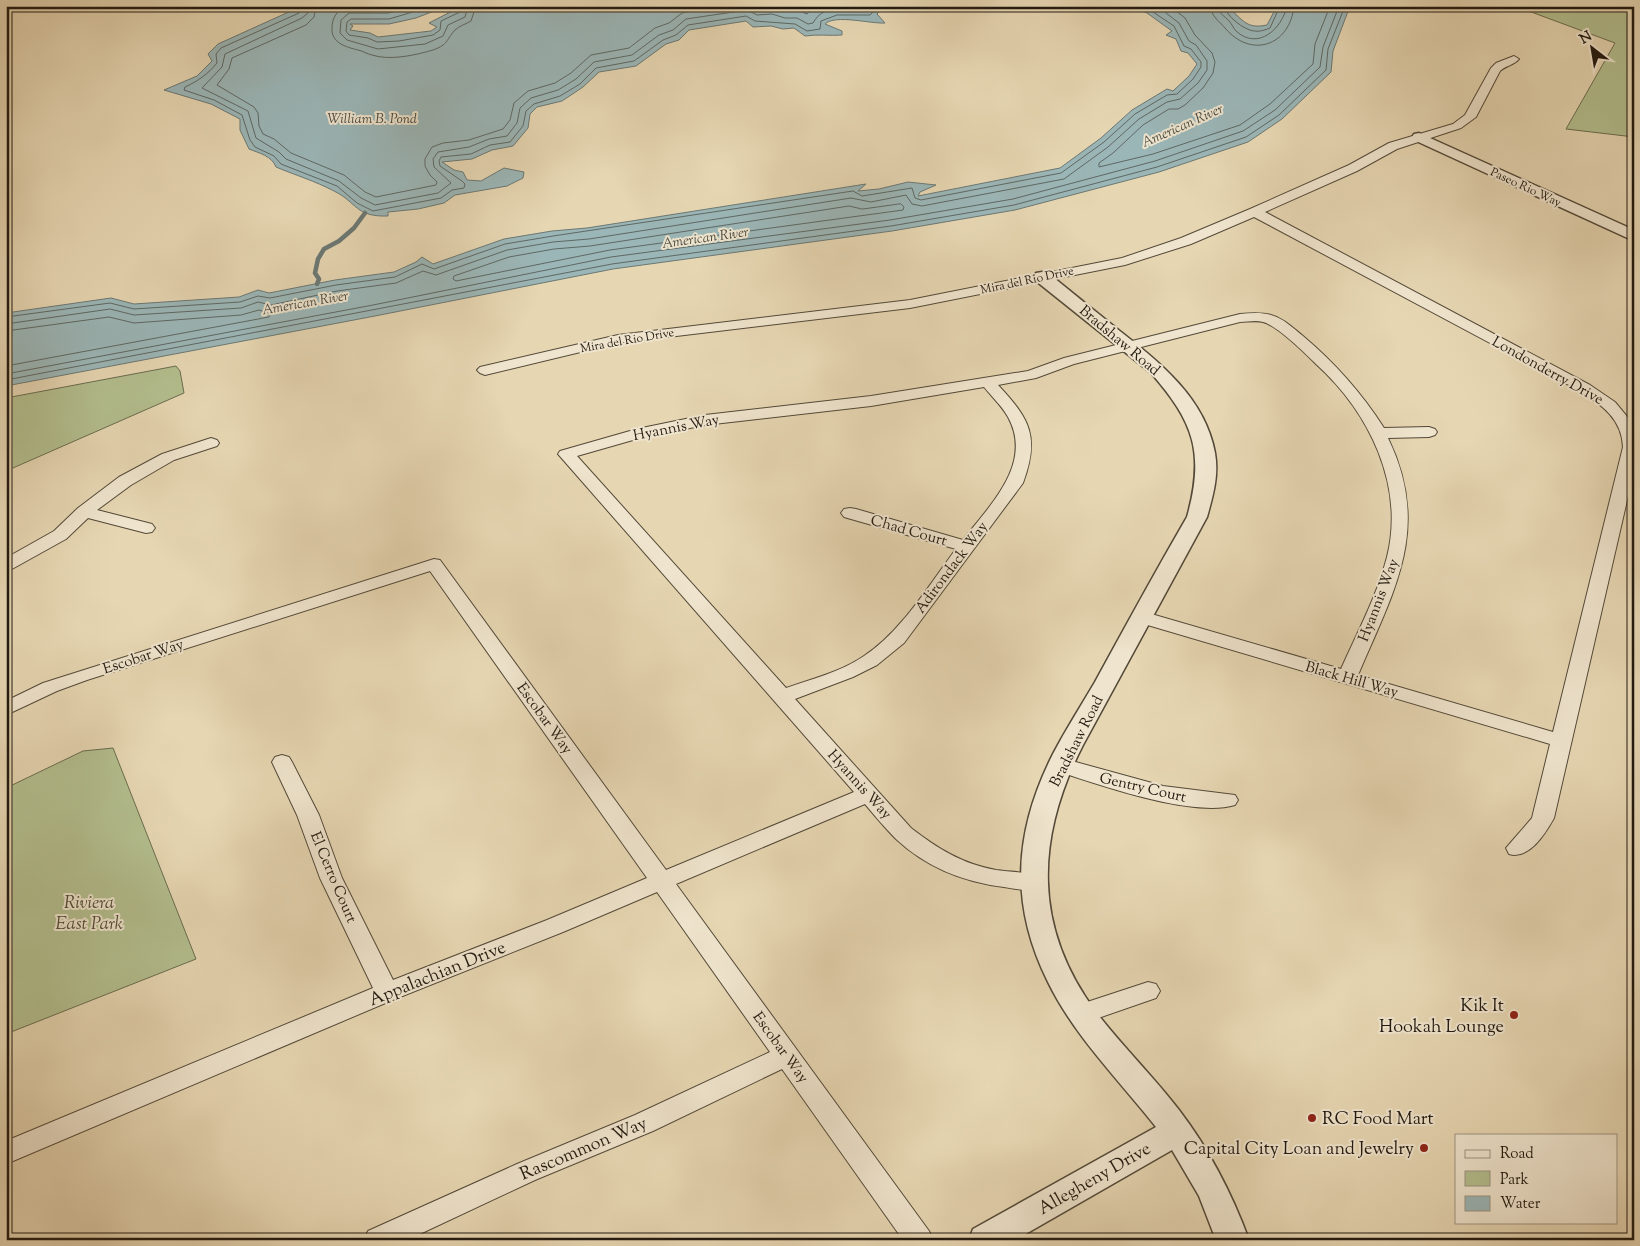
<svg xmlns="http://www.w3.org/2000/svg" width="1640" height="1246" font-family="'Sorts Mill Goudy',serif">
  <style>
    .green { fill: #b3be8e; stroke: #6a6c4f }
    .water { fill: #9bb6b7; stroke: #6b7874 }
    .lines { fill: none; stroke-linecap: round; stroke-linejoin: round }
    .shore { stroke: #5e6864; stroke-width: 1 }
    .stream { stroke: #6b7874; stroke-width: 4.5 }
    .minor-casing { stroke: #534938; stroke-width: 2 }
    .tertiary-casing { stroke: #534938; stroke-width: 3 }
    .minor { fill: #efe4cd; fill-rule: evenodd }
    .tertiary { fill: #efe4cd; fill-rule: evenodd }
    .poi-dot { fill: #8f2418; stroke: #efe4cd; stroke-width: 2 }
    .labels { text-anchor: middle; stroke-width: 4; stroke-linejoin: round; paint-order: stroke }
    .far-street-label { font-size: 12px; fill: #221a10; stroke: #efe4cd }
    .far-water-label { font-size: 14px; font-style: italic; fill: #464942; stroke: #efe4cd }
    .street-label { font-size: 15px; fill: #221a10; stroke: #efe4cd }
    .near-park-label { font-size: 18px; font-style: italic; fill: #4e4b36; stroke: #efe4cd }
    .near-street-label { font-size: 18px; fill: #221a10; stroke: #efe4cd }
    .near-poi-label { font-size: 18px; fill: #221a10; stroke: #efe4cd; text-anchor: end }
  </style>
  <rect width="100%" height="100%" fill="#e6d6b2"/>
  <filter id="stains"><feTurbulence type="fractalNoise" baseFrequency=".004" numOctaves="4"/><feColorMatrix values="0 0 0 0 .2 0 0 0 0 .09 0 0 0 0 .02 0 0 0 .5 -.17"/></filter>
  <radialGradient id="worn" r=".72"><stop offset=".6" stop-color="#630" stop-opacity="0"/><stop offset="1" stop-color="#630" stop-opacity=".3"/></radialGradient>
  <g class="green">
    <polygon points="1515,6 1634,6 1634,137 1566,129 1615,43"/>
    <polygon points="176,366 180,371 184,393 6,471 6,398"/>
    <polygon points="113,748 196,959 6,1034 6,788 83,751"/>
  </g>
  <g class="water">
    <path d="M302 6H447L416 18 389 24H350L353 26 350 30 370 33 378 37 431 31 437 27 429 23 462 6H881L888 10 880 11 877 14 885 23C871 24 835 14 825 24L842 31V35C829 36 818 34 805 36L794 28 783 29 771 26 753 27 746 21 689 30 679 40 666 44 636 66 599 72 583 87 562 101 537 107 530 114 528 128 513 146 492 150 472 159 442 162 454 170 463 172 467 180 481 181 504 168 524 172 523 178 507 186 455 195 444 203 418 209 388 212V216C355 217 358 203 334 191 315 181 295 175 276 167 272 156 259 153 249 149L240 130V119L211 104 164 90 197 76 212 61 208 54 218 44Z"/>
    <path d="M1130 6H1226C1242 17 1244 30 1267 25L1277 6H1350L1333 51 1331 72 1282 119 1248 142 1159 172 1015 210 892 231 613 269 375 316 6 386V313L111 298 134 304 239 297 258 290 269 293 335 280 394 272 416 262 422 257 433 264 504 239 552 231 587 228 866 184 858 191 879 189 908 182 936 185 920 192 918 196 1060 168 1101 138 1132 110 1167 89 1173 91 1189 76 1197 64 1188 53 1181 51 1176 39 1166 35 1172 31 1147 13Z"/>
  </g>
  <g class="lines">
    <g class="shore">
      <path d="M302 6 299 13 221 48 216 54 217 63C208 74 198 81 185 87L184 90 214 100 242 115 250 140 255 147 274 156 281 164 337 186 357 203 373 211 441 198 452 190 464 188 465 184 462 181 440 166 439 161 441 157 471 154 490 145 510 142 523 126 526 111 534 104 560 96 580 84 596 68 634 61 663 40 676 35 688 25 746 16 755 21 795 24 807 31 820 29 821 21 837 15H870L879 6"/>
      <path d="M309 6 308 13 302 18 225 54 222 67 202 88 248 111 256 138 279 152 286 159 339 181 361 198 375 205 438 193 451 183 434 167 433 159 438 152 469 147 489 139 507 136 517 123 520 108 531 98 558 90 576 79 594 62 632 55 659 35 673 30 686 19 747 10 757 15 772 14 785 18H797L808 24 813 23C824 3 846 9 866 9L869 6"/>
      <polyline points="316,6 314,17 306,25 232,58 229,69 217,85 254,107 258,113 259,126 263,134 274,139 291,153 344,175 365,192 376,197 436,185 437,182 430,175 425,166 425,159 432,147 443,143 469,140 503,129 510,120 514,103 528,91 555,83 571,73 591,55 629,48 655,28 669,23 682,13 718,6"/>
      <path d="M345 6C337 11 332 18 332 28 331 43 346 47 358 50 363 51 367 54 372 55 390 61 416 55 433 50 449 44 445 41 455 30 459 26 466 24 471 21L476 6"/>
      <polyline points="416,6 388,13 349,13 341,20 340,33 347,40 378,49 425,44 443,36 448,25 465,17 468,6"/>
      <polyline points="433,6 389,19 351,19 347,22 346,31 349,35 368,38 377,42 399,41 433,35 440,30 441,21 460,12 462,6"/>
      <polyline points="758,6 797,10 807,14 815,6"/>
      <polyline points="1170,6 1185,18 1195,35 1212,53 1215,62 1213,73 1203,88 1185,105 1178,109 1169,109 1143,125 1113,153 1099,163 1099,167 1153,154 1240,125 1270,104 1313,64 1315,44 1330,6"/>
      <path d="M1210 6C1212 17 1218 20 1225 28 1251 59 1290 46 1294 6"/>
      <path d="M1218 6C1219 15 1224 15 1229 21 1232 24 1233 28 1236 31 1258 51 1282 29 1287 6"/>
      <path d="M1224 6C1226 16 1244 30 1254 31 1260 32 1265 30 1270 28L1280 6"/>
      <polygon points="901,204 904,207 903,210 610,250 456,281 453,279 454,276 509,257 554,249 590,246 849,206 862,209"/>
      <polyline points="6,317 110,303 134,309 240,302 258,296 270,298 336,285 395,277 422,264 434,269 505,244 553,236 853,191 862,196 912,188 915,198 921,200 1061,173 1104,142 1135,114 1167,95 1177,94 1193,79 1201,67 1201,62 1191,49 1184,46 1174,26 1144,6"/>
      <polyline points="6,324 110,309 134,315 241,308 258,302 271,305 337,291 396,283 423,271 436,275 507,250 553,242 589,239 851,198 871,202 906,195 912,204 922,206 1064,179 1108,147 1139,119 1167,102 1180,99 1198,83 1207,70 1207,61 1196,45 1189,41 1179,23 1157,6"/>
      <polyline points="6,331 109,317 134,323 241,315 259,310 271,314 269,317 6,366"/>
      <polyline points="6,374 373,305 611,257 890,220 1013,199 1155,161 1243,131 1275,110 1320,67 1323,47 1339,6"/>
      <polyline points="6,380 612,264 891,226 1014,205 1157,167 1246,137 1279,115 1326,70 1328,49 1345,6"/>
    </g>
    <polyline class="stream" points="317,284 319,279 315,273 318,259 324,249 339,241 354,228 365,213"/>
    <g class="minor-casing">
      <g id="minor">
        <path d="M1514 56 1519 59C1514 65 1505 66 1500 71L1476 117 1461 128 1397 149 1357 171 1265 212 1590 385 1615 402 1634 425V470L1554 818C1545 834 1529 860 1509 854L1506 848 1532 818 1550 744 1134 621 1132 617 1134 613 1141 611 1341 669C1357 633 1377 596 1387 557 1405 485 1369 412 1316 364 1305 353 1276 325 1263 322 1256 320 1247 322 1240 322L1074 364 1036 378 998 385C1030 419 1040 437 1023 483L904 643 877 665 853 677 795 699 911 828C937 848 962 864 996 870 1011 872 1027 872 1042 876L1045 882 1042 888C1030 892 1016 889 1004 887 963 882 926 867 896 839 885 828 875 816 865 804L676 884 929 1231 933 1240H903L782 1069 653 1131 535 1180 407 1240H364L368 1231 517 1164 635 1115 770 1052 657 892 563 932 395 999 6 1164V1141L373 988 320 878 297 815 272 762 275 757 282 755 289 757 292 762 319 815 342 878 393 980 547 920 647 878 430 571 87 680 57 691 6 715V701L43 683 434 559 440 560 666 870 854 792 558 454 560 451 637 429 705 415 871 396 1028 371 1064 358 1240 314C1250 313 1261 312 1271 315 1283 318 1293 328 1303 336 1335 363 1361 392 1384 428L1429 427 1435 429 1437 432 1435 435 1429 437 1388 438C1432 529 1394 590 1358 675L1553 732 1623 447C1622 419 1602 405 1580 391L1254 217 1191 244 1125 265 910 308 618 343 485 375 480 373 477 370 480 367 618 335 910 300 1122 258 1181 238 1250 209 1349 165 1389 143 1453 124 1465 115 1491 68 1496 63ZM984 387C992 397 1002 406 1008 417 1034 464 989 506 963 540L856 509 850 508 844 509 841 513 844 517 956 549C929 585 901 632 864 656 841 672 811 679 786 688L577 456 640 438 705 425 871 406Z"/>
        <polygon points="211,438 217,440 219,443 217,446 174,460 131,485 97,510 152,524 155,528 152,532 146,533 88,518 66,539 12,569 6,570 6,558 54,531 78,508 119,477 162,454"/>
        <path d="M1061 758 1163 786 1235 795 1238 800 1235 805C1192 818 1097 784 1054 770L1051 765 1054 760Z"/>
        <polygon points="1148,982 1156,984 1160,991 1156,998 1081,1024 1072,1021 1069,1014 1072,1007"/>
      </g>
    </g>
    <g class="tertiary-casing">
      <g id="tertiary">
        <polygon points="1419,133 1634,230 1634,241 1414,140 1412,137 1414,134"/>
        <path d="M1042 272 1048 273C1071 292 1094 310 1116 328 1158 361 1205 397 1215 453 1219 475 1213 496 1207 517L1083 745C1036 837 1032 926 1096 1012 1122 1046 1153 1076 1179 1110 1209 1149 1232 1194 1249 1240H1216L1199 1196 1172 1150 1015 1240H969L973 1229 1156 1127C1119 1080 1075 1037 1048 982 1009 904 1014 831 1053 754 1066 729 1081 706 1095 682 1125 627 1155 572 1187 517 1205 453 1194 422 1151 373L1036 281 1034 277 1036 273Z"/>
      </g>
    </g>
    <use href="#minor" class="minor"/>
    <use href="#tertiary" class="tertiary"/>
  </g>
  <g class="poi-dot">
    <circle cx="1514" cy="1015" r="5"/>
    <circle cx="1312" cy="1118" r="5"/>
    <circle cx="1424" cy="1148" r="5"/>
  </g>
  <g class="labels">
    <g class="far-street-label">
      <text transform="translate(1526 187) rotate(25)" y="4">Paseo Rio Way</text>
      <text transform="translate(1027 280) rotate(-12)" y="4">Mira del Rio Drive</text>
      <text transform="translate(627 340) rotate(-10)" y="4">Mira del Rio Drive</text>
    </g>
    <g class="far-water-label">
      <text x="372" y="123">William B. Pond</text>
      <text transform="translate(1182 125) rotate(-24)" y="5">American River</text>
      <text transform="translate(705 237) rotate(-8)" y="5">American River</text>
      <text transform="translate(305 302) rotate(-10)" y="5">American River</text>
    </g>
    <g class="street-label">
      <text transform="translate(1120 340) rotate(40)" y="5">Bradshaw Road</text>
      <text transform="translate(1548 370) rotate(29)" y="5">Londonderry Drive</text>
      <text transform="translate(676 427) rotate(-11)" y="5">Hyannis Way</text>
      <text transform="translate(909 530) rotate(16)" y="5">Chad Court</text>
      <text transform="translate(951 567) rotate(-53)" y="5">Adirondack Way</text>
      <text transform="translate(1378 600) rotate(-69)" y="5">Hyannis Way</text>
      <text transform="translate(143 656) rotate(-18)" y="5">Escobar Way</text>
      <text transform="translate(1352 679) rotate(16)" y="5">Black Hill Way</text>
      <text transform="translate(545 718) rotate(54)" y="5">Escobar Way</text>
      <text transform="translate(1076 741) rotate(-63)" y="5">Bradshaw Road</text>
      <text transform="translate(860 784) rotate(48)" y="5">Hyannis Way</text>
      <text transform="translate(1143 787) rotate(13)" y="5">Gentry Court</text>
      <text transform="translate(334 877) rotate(67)" y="5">El Cerro Court</text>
      <text transform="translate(781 1047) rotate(54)" y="5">Escobar Way</text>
    </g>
    <g class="near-park-label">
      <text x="89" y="908">Riviera<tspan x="89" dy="21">East Park</tspan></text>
    </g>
    <g class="near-street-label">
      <text transform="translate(437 973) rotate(-22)" y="6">Appalachian Drive</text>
      <text transform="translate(583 1148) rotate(-23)" y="6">Rascommon Way</text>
      <text transform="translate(1094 1178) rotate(-30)" y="6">Allegheny Drive</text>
    </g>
    <g class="near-poi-label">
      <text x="1504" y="1011">Kik It<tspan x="1504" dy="21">Hookah Lounge</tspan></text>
      <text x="1322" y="1124" text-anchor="start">RC Food Mart</text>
      <text x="1414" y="1154">Capital City Loan and Jewelry</text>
    </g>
  </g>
  <rect width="1640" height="1246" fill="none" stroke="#e6d6b2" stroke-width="25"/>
  <rect x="8" y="8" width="1625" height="1231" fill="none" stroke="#221a10" stroke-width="2.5"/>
  <rect x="12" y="12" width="1615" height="1221" fill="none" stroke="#221a10"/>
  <rect x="1455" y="1134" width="162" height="90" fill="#efe4cd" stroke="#9d9381"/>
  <rect x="1465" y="1150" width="25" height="8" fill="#efe4cd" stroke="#9d9381"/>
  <text x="1500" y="1158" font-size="15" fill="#221a10">Road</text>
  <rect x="1465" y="1171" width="25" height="15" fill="#b3be8e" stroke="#9d9381"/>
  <text x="1500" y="1184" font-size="15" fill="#221a10">Park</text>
  <rect x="1465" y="1196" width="25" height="15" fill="#9bb6b7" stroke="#9d9381"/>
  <text x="1500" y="1208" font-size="15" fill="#221a10">Water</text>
  <g transform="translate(1592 48) rotate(329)" stroke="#efe4cd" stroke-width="4" paint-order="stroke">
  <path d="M0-4L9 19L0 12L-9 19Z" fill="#221a10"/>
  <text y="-8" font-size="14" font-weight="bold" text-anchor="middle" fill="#221a10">N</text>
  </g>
  <rect width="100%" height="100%" filter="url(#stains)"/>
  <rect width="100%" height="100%" fill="url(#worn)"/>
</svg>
